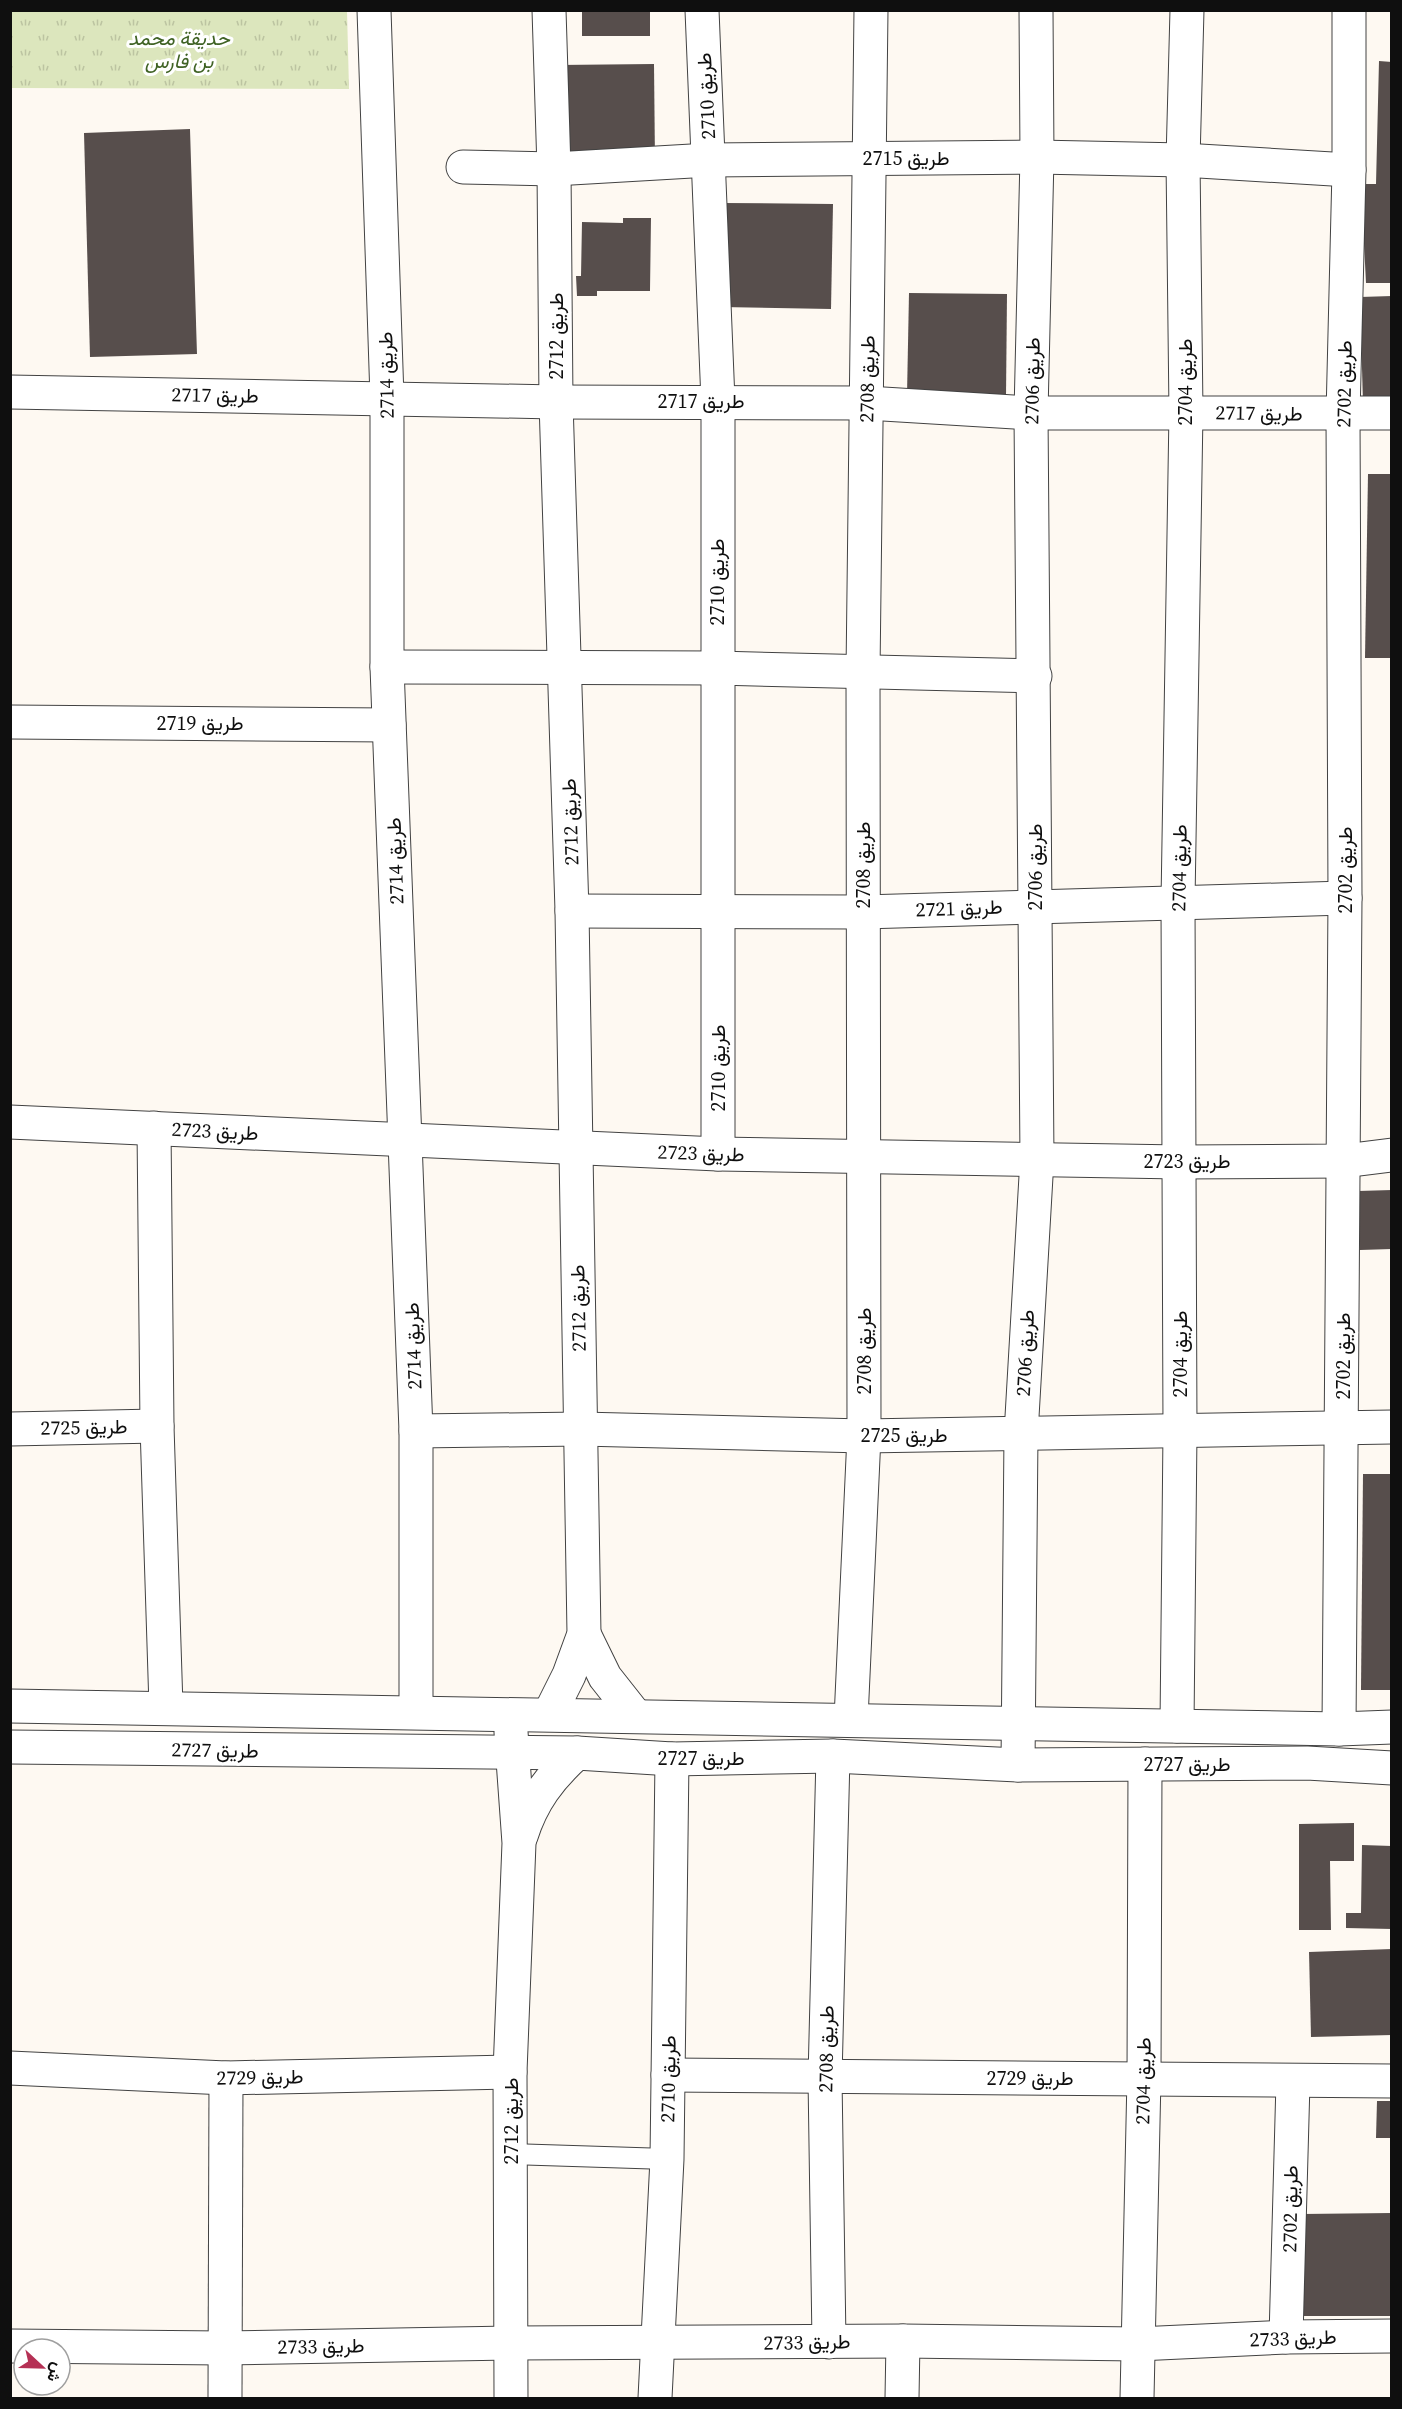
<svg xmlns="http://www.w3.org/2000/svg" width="1402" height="2409" font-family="'Source Serif 4',Vazirmatn,serif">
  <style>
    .park { fill: url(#park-tufts) }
    .building { fill: #574e4c }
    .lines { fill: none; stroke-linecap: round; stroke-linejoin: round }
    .service-casing { stroke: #424242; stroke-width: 22 }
    .minor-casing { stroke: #424242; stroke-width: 35 }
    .service { stroke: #fff; stroke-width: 20 }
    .minor { stroke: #fff; stroke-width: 33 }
    .labels { text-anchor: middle; stroke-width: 6; stroke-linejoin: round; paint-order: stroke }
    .park-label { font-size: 20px; font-style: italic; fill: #3f6224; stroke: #fff }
    .street-label { font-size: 20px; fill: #0f0f0f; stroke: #fff }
  </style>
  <defs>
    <pattern id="park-tufts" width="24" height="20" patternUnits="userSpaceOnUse" patternTransform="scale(1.5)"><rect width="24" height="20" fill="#dce6bd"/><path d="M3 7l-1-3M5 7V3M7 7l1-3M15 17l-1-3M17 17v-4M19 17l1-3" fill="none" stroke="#bcc4a1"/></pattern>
  </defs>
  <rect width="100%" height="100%" fill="#fef9f2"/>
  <polygon class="park" points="11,10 347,11 349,89 11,88"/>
  <g class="building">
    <rect x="582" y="10" width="68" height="26"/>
    <polygon points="1379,61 1392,62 1392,283 1366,283 1361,184 1376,184"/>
    <polygon points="654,64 655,163 563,160 558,65"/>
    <polygon points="190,129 197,354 90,357 84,133"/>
    <polygon points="723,203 833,204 831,309 721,307"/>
    <polygon points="623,218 651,218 650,291 597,291 597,296 577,296 576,276 581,276 582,222 623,223"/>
    <polygon points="909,293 1007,294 1006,396 907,395"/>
    <polygon points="1392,296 1392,405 1363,404 1360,297"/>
    <polygon points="1368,474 1392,474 1392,658 1365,658"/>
    <polygon points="1392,1190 1392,1249 1360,1250 1358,1191"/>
    <polygon points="1363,1474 1392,1474 1392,1690 1361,1690"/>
    <polygon points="1354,1823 1354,1861 1330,1861 1331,1930 1299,1930 1299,1824"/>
    <polygon points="1362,1845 1392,1846 1392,1929 1346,1928 1346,1913 1361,1913"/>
    <polygon points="1392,1949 1392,2035 1311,2037 1309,1952"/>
    <polygon points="1377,2101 1392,2101 1392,2138 1376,2138"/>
    <polygon points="1392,2213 1392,2316 1301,2316 1302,2214"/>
  </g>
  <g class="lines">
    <g class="service-casing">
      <polyline id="service" points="510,2154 667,2159"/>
    </g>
    <g class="minor-casing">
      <g id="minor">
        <polyline points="374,10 387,398 387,667 416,1431 416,1711"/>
        <polyline points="549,10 554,169 556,402 572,911 584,1634 569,1675 550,1713"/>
        <polyline points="702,10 718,401 718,1154"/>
        <polyline points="463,167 554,169 709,160 1037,157 1183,160 1349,170"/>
        <polyline points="10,392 556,402 867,403 1031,413 1392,413"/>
        <polyline points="387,667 717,668 1035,676"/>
        <polyline points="10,722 389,725"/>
        <polyline points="572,911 863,912 1345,898"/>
        <polyline points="10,1122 718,1154 1180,1162 1344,1161 1392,1155"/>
        <polyline points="154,1128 157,1426 166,1707"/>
        <polyline points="10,1429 157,1426"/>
        <polyline points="416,1431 581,1429 864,1436 1392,1427"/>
        <polyline points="584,1634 605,1677 635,1715"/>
        <polyline points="10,1706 1339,1729 1392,1727"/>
        <polyline points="851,1719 864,1436 863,673 871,10"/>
        <polyline points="1177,1726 1180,1431 1178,902 1186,412 1183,160 1187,10"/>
        <polyline points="1339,1729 1345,898 1343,415 1349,170 1349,10"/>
        <polyline points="511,1732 519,1843 510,2072 511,2398"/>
        <polyline points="10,1747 577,1753 672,1759 833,1756 1018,1765 1307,1763 1392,1768"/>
        <polyline points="1018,1765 1021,1434 1037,1159 1031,413 1037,157 1036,10"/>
        <path d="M521 1836C532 1801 550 1777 577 1753"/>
        <polyline points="10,2068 226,2078 510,2072"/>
        <polyline points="668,2075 1392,2081"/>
        <polyline points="1286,2337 1293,2082"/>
        <polyline points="829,2342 825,2078 833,1756"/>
        <polyline points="10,2346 223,2348 512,2343 903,2341 1138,2344 1286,2337 1392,2336"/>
        <polyline points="225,2398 226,2078"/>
        <polyline points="655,2398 667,2159 672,1759"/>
        <polyline points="902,2398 903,2341"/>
        <polyline points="1137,2398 1144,2077 1145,1764"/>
      </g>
    </g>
    <use href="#service" class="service"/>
    <use href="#minor" class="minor"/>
  </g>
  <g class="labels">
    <g class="park-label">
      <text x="179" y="45">حديقة محمد<tspan x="179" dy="23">بن فارس</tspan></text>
    </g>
    <g class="street-label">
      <text transform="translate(706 96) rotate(-93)" y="7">طريق 2710</text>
      <text x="906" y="165">طريق 2715</text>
      <text transform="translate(556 336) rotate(-90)" y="7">طريق 2712</text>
      <text transform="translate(386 375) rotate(-91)" y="7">طريق 2714</text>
      <text transform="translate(867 379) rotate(-89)" y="7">طريق 2708</text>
      <text transform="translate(1032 381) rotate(-89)" y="7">طريق 2706</text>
      <text transform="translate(1185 382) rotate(-90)" y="7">طريق 2704</text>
      <text transform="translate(1344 384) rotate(-89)" y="7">طريق 2702</text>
      <text transform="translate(215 395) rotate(1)" y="7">طريق 2717</text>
      <text x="701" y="408">طريق 2717</text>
      <text transform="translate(1259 413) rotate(1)" y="7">طريق 2717</text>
      <text transform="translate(717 582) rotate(-90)" y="7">طريق 2710</text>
      <text x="200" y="730">طريق 2719</text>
      <text transform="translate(570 822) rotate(-92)" y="7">طريق 2712</text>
      <text transform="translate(395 861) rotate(-92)" y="7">طريق 2714</text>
      <text transform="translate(863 865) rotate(-90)" y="7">طريق 2708</text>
      <text transform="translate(1035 867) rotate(-90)" y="7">طريق 2706</text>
      <text transform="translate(1179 868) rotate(-89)" y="7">طريق 2704</text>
      <text transform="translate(1345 870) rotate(-90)" y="7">طريق 2702</text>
      <text transform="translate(959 908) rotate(-2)" y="7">طريق 2721</text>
      <text transform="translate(718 1068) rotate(-90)" y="7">طريق 2710</text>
      <text transform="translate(215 1131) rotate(3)" y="7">طريق 2723</text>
      <text transform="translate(701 1153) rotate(2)" y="7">طريق 2723</text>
      <text x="1187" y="1168">طريق 2723</text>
      <text transform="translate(578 1308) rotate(-91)" y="7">طريق 2712</text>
      <text transform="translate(413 1346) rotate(-92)" y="7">طريق 2714</text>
      <text transform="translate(864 1351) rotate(-90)" y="7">طريق 2708</text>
      <text transform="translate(1025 1353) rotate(-87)" y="7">طريق 2706</text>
      <text transform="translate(1180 1354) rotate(-90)" y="7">طريق 2704</text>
      <text transform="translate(1343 1356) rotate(-90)" y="7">طريق 2702</text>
      <text transform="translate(84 1427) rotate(-1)" y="7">طريق 2725</text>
      <text x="904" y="1442">طريق 2725</text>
      <text transform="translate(215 1750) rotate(1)" y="7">طريق 2727</text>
      <text x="701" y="1765">طريق 2727</text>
      <text x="1187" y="1771">طريق 2727</text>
      <text transform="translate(826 2049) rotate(-89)" y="7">طريق 2708</text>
      <text transform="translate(260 2077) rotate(-1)" y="7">طريق 2729</text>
      <text x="1030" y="2085">طريق 2729</text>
      <text transform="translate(668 2079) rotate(-89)" y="7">طريق 2710</text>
      <text transform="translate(1143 2081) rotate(-89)" y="7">طريق 2704</text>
      <text transform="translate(511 2121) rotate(-90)" y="7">طريق 2712</text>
      <text transform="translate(1290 2209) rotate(-89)" y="7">طريق 2702</text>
      <text transform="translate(1293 2338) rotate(-2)" y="7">طريق 2733</text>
      <text transform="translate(807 2342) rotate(-1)" y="7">طريق 2733</text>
      <text transform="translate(321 2346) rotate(-1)" y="7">طريق 2733</text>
    </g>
  </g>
  <rect width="1402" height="2409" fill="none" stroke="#0f0f0f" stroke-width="24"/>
  <g transform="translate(42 2367) rotate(112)"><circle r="28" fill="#ffffff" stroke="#9f9f9f" stroke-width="1.5"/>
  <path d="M0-4.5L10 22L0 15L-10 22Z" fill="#b53155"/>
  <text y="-9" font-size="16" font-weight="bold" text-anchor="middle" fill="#0f0f0f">ش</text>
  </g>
</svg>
